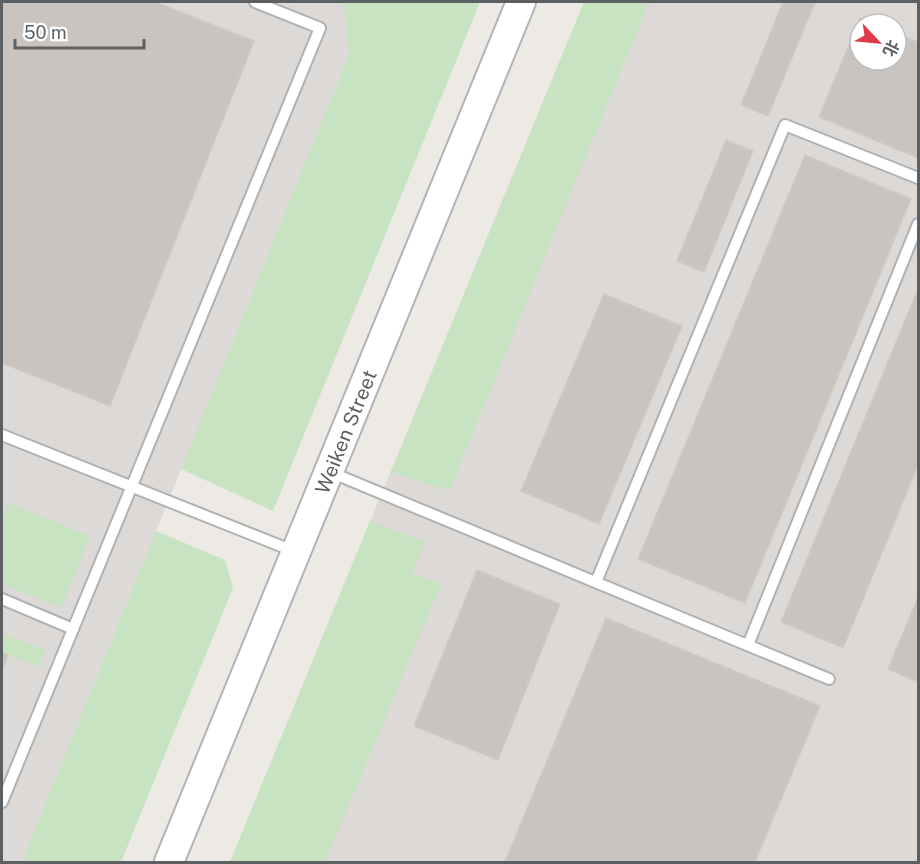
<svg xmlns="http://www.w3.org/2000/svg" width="920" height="864" font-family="'Public Sans','Noto Sans SC',sans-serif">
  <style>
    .industrial { fill: #dcd9d6; fill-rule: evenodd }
    .green { fill: #c8e3c2 }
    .building { fill: #c9c4c0; stroke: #d1cac2; stroke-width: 1.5 }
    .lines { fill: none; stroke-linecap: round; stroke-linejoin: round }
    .lane-casing { stroke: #afb2b5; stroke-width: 14 }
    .secondary-casing { stroke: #b0b4b8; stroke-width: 32 }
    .lane { stroke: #fff; stroke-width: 10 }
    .secondary { stroke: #fff; stroke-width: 28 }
    .labels { text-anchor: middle; stroke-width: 5; stroke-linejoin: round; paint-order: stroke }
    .street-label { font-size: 20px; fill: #5c6063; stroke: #fff }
  </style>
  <rect width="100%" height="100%" fill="#ede9e4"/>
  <g class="industrial">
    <polygon points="2,2 339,2 344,5 349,55 22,862 2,862"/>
    <path d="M584 2H918V862H230ZM860 24H896V60H860Z"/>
  </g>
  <g class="green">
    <polygon points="339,2 480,2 273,511 181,469 349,55 344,6"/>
    <polygon points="584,2 649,2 449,491 391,472"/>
    <polygon points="9,503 90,536 61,608 2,584 2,523"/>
    <polygon points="370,521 425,542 412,573 441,584 325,862 230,862"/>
    <polygon points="156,531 225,560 233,588 121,862 22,862"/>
    <polygon points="2,634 45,650 39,667 2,652"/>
  </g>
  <g class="building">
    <polygon points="2,2 155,2 254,41 110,406 2,363"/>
    <polygon points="783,2 815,2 768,116 741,105"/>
    <polygon points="860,18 874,24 860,24 860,60 896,60 896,33 918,42 918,158 819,117"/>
    <polygon points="726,140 753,151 704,272 677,261"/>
    <polygon points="805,155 911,199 745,603 638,559"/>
    <polygon points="918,289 918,465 843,648 781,622"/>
    <polygon points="604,294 682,326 599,524 521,491"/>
    <polygon points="477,570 560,604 498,760 414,726"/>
    <polygon points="918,597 918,682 888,669"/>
    <polygon points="606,618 820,706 755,862 505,862"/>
    <polygon points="2,652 8,655 2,671"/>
  </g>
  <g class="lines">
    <g class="lane-casing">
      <g id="lane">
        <polyline points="2,435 296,552"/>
        <polyline points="330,472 829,679"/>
        <polyline points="596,582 785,125 918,178"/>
        <polyline points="2,599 73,629"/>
        <polyline points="748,645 918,224"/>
        <polyline points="2,802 320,28 255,2"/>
      </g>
    </g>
    <g class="secondary-casing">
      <polyline id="secondary" points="169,862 521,2"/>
    </g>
    <use href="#lane" class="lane"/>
    <use href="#secondary" class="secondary"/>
  </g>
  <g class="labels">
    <g class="street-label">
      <text transform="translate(346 432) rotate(-68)" y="7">Weiken Street</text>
    </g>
  </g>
  <rect width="920" height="864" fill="none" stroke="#5c6063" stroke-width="6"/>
  <g transform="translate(878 42) rotate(116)"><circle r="28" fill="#ffffff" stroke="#bebfc1" stroke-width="1.5"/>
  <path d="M0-4.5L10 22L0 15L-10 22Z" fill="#dd3a4b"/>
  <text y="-9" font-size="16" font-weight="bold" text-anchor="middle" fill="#5c6063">北</text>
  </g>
  <path d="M15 39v9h129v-9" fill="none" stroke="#5c6063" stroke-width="3"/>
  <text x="24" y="39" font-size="18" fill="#5c6063" stroke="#ffffff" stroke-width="4.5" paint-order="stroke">50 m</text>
</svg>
